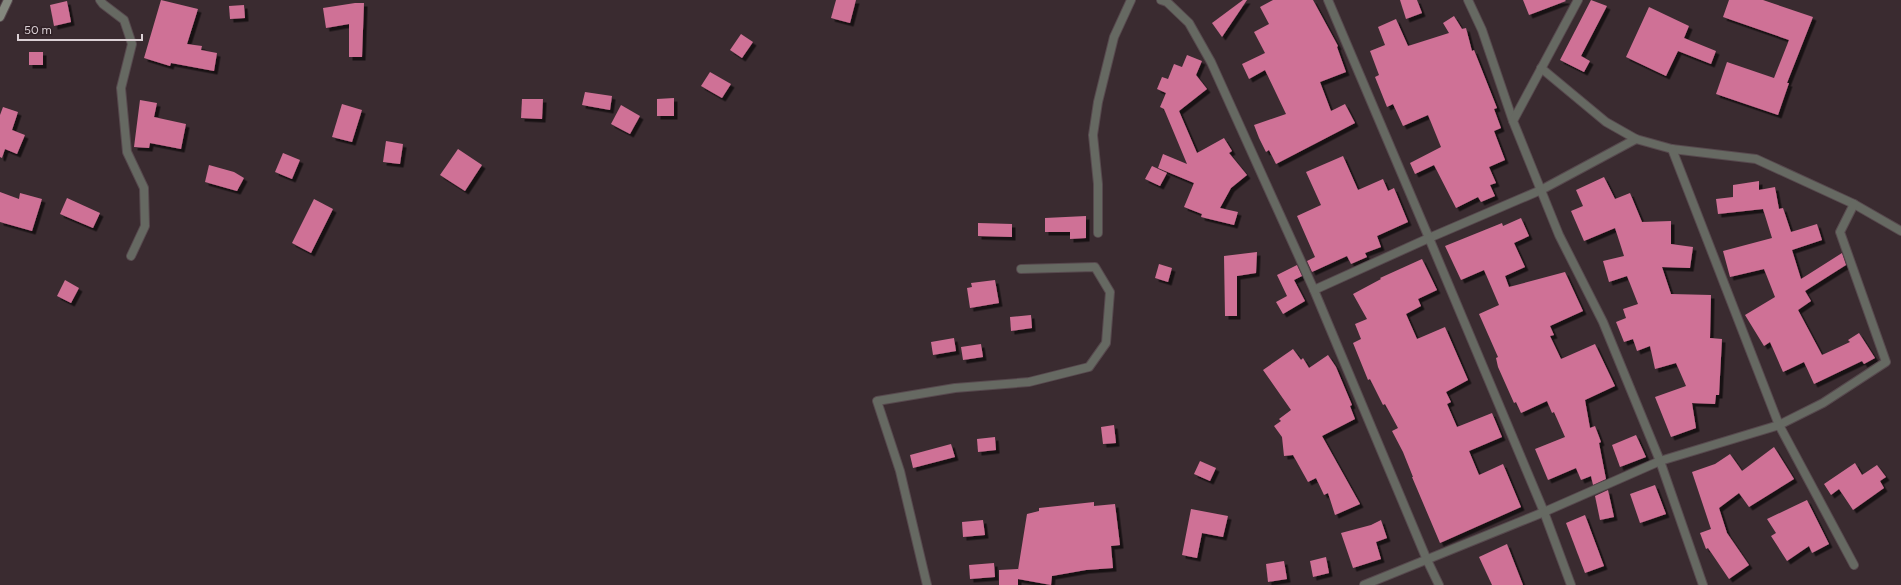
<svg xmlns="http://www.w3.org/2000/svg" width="1901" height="585" font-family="Figtree,sans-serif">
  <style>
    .building { fill: #cf7196; filter: url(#shadow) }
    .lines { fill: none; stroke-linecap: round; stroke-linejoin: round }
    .minor-casing { stroke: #57494e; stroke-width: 10 }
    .secondary-casing { stroke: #57494e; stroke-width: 10 }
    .minor { stroke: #666962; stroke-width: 8 }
    .secondary { stroke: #84887e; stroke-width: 8 }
  </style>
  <defs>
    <filter id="shadow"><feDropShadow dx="3.5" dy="3.5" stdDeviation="0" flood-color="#0009"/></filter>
  </defs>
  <rect width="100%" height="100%" fill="#3a2b30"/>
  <g class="building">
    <polygon points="161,0 198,9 187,44 202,46 201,50 217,53 214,71 171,63 170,66 144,58"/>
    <polygon points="836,0 856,0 850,23 831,18"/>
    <polygon points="1243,0 1247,0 1222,37 1212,23"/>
    <polygon points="1273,0 1313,0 1338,46 1337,47 1346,72 1320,82 1331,111 1345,104 1355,123 1276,164 1269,150 1266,152 1259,138 1254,125 1286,114 1265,70 1249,79 1242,64 1265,53 1254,32 1269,24 1260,7"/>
    <polygon points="1400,0 1417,0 1422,13 1406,19"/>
    <polygon points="1523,0 1565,0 1566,1 1529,15"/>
    <polygon points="1591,0 1607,6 1581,56 1590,61 1584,72 1560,60"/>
    <polygon points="1729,0 1763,0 1813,17 1787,83 1789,83 1778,115 1716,94 1727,62 1774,78 1789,40 1723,17"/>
    <polygon points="67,1 71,22 54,26 50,5"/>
    <polygon points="355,3 364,3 362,57 349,57 349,24 326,28 323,8"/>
    <polygon points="244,5 245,18 230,19 229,6"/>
    <polygon points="1649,7 1689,26 1684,38 1716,51 1711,64 1678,51 1666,76 1626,57"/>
    <polygon points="1454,16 1462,29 1466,28 1472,51 1474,50 1497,108 1494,109 1501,128 1494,131 1505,160 1489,167 1496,183 1490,185 1495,196 1481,202 1478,197 1456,208 1434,165 1415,174 1410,163 1441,147 1428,115 1403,126 1393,104 1387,107 1375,77 1379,75 1370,51 1385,45 1378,27 1396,19 1408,46 1449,33 1443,23"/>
    <polygon points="741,34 753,42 742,58 730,50"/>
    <rect x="29" y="52" width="14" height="13"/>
    <polygon points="1187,55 1202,61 1196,75 1207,89 1179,111 1197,153 1224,138 1232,151 1229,153 1247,175 1231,188 1220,208 1238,212 1234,225 1201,217 1202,214 1184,207 1194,183 1158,168 1163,154 1187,164 1164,109 1160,107 1166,93 1157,89 1162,77 1168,79 1174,64 1182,67"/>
    <polygon points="710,72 731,84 722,98 701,86"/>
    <polygon points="585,92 612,96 610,110 582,105"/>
    <polygon points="674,98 674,116 657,116 657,99"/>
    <polygon points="522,99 543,99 542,119 521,118"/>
    <polygon points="140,100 157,103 154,117 186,124 181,149 150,143 149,148 134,147"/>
    <polygon points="342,104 362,110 352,142 332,137"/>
    <polygon points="621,105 640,116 630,134 611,124"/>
    <polygon points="3,107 18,112 12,130 25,135 17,154 5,149 2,158 0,157 0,115"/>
    <polygon points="386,141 403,144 400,164 383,162"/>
    <polygon points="458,149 482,165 465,191 440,175"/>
    <polygon points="283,153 300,160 292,179 275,172"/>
    <polygon points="1343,156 1358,190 1383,179 1388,191 1394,188 1408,222 1377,236 1381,247 1365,253 1367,257 1351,264 1347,256 1312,272 1307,261 1315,257 1297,216 1321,205 1306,172"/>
    <polygon points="209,165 234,172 244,178 237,191 205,182"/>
    <polygon points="1152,166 1167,173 1160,186 1145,179"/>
    <polygon points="1604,177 1615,199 1630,193 1642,222 1671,221 1671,244 1693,247 1690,268 1662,267 1671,294 1711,295 1710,338 1722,339 1719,395 1716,395 1715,404 1692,403 1696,428 1671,437 1655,397 1686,386 1676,363 1655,369 1650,346 1637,351 1633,339 1624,342 1616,322 1626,318 1623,309 1638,304 1627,276 1609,282 1603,261 1624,256 1615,228 1584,241 1571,211 1583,206 1576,190"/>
    <polygon points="1759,181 1759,190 1775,187 1779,209 1783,208 1791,232 1817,224 1822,240 1792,250 1801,279 1842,253 1846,265 1805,291 1811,301 1798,310 1822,355 1850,342 1848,340 1859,333 1875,358 1864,364 1862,361 1814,384 1804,362 1783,372 1770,342 1764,346 1745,315 1775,297 1764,269 1730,277 1723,251 1772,238 1763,209 1718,214 1716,199 1733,197 1733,185"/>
    <polygon points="0,192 19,199 20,193 42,199 32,231 0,222"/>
    <polygon points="67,198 100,213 93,228 60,214"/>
    <polygon points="314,199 333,209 311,253 292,243"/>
    <polygon points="1086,216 1086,238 1070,239 1070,232 1045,232 1045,218"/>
    <polygon points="1521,218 1529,236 1514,243 1525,267 1505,276 1509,287 1565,272 1583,311 1550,326 1554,335 1550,336 1561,359 1595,344 1615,386 1585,400 1590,428 1595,426 1601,442 1599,443 1606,479 1593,485 1591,476 1581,480 1576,468 1548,480 1535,449 1565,437 1554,412 1552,413 1547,401 1521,413 1516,402 1514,403 1498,367 1496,358 1498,357 1479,314 1499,305 1484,270 1461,280 1445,246 1502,223 1503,226"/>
    <polygon points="978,223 1012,224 1012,237 978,236"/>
    <polygon points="1257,252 1256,273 1237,276 1237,316 1225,316 1224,256"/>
    <polygon points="1422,259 1437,290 1418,299 1421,306 1406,314 1417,339 1445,327 1468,380 1446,392 1451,402 1447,404 1457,427 1492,413 1502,437 1469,451 1479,475 1503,464 1521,507 1440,543 1412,477 1413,477 1403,452 1392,431 1398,428 1385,404 1383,405 1370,379 1368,380 1353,343 1361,339 1355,324 1367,319 1353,294 1381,279 1380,278"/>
    <polygon points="1159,264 1172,268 1168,282 1155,278"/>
    <polygon points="1297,265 1302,276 1294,280 1305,301 1283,314 1276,302 1287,296 1277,275"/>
    <polygon points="65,280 79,288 71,303 57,296"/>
    <polygon points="995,280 999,303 970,308 967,288 972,287 971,283"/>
    <polygon points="1031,315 1032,328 1011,331 1010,317"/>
    <polygon points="954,338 956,351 933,355 931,342"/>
    <polygon points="981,344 983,357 963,360 961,347"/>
    <polygon points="1293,349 1301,360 1303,358 1309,368 1328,355 1336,367 1352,405 1350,406 1355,419 1322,436 1360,504 1335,515 1328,493 1324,495 1316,478 1308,482 1293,455 1284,456 1282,437 1274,426 1281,421 1279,419 1291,410 1263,370"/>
    <polygon points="1114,425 1116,443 1103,444 1101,427"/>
    <polygon points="1636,435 1646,457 1620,467 1612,445"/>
    <polygon points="995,437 996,450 978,452 977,439"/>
    <polygon points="951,444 955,457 913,468 910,455"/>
    <polygon points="1774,447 1794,479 1749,507 1739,493 1719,508 1727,533 1749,565 1729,579 1708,548 1706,549 1700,533 1711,529 1692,472 1715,464 1730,454 1742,471"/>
    <polygon points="1200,461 1216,468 1210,481 1194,474"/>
    <polygon points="1855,463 1862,475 1877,465 1886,477 1880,481 1884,488 1853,510 1839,489 1831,495 1824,484"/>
    <polygon points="1655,485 1666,514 1640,523 1630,494"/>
    <polygon points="1608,490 1614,517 1600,520 1595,496"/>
    <polygon points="1807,500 1829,544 1812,553 1809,546 1787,561 1771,536 1776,533 1767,519"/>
    <polygon points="1094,502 1094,506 1115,504 1120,545 1111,546 1113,568 1086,570 1052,576 1051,585 1018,579 1018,585 999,585 999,570 1018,569 1018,570 1027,514 1039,511 1039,508"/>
    <polygon points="1191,509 1228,516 1223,537 1202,533 1197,558 1182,555"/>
    <polygon points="1585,515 1604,566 1585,573 1566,523"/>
    <polygon points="983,520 985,535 963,537 962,522"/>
    <polygon points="1381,520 1387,538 1376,542 1381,559 1353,568 1341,533 1371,525"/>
    <polygon points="1507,544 1523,585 1492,585 1479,557"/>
    <polygon points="1326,557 1329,573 1313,577 1310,561"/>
    <polygon points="1284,561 1287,579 1268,582 1266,564"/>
    <polygon points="994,563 995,577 970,579 969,565"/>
  </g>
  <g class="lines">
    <g class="minor-casing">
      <g id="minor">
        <polyline points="100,0 103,4 124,20 132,44 121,88 127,152 144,188 145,226 131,256"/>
        <polyline points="1161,0 1167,2 1189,23 1211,62 1314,290 1427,560 1439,585"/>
        <polyline points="1328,0 1429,238 1541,190 1636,139"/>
        <polyline points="1468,0 1482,30 1513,121"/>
        <polyline points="1578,0 1513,121 1559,235 1603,322 1660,461 1703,585"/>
        <polyline points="1541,68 1606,122 1636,139 1672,149 1756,159 1854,204 1901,231"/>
        <polyline points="1672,149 1779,425 1854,565"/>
        <polyline points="1098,233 1098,184 1093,135 1098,102 1114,37 1131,0"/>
        <polyline points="1314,290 1429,238 1544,512 1571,585"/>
        <polyline points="927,585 900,471 877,401 955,388 1029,382 1089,367 1106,343 1110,292 1095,267 1021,269"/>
        <polyline points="1364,585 1544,512 1660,461 1779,425 1823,403 1886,362 1840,232 1854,204"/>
      </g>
    </g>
    <g class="secondary-casing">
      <polyline id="secondary" points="0,17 8,0"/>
    </g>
    <use href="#minor" class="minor"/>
    <use href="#secondary" class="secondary"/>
  </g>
  <path d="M18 34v6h124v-6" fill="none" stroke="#dbd1d5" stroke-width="2"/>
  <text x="24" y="34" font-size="12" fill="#dbd1d5" stroke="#302126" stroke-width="3" paint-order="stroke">50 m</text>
</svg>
